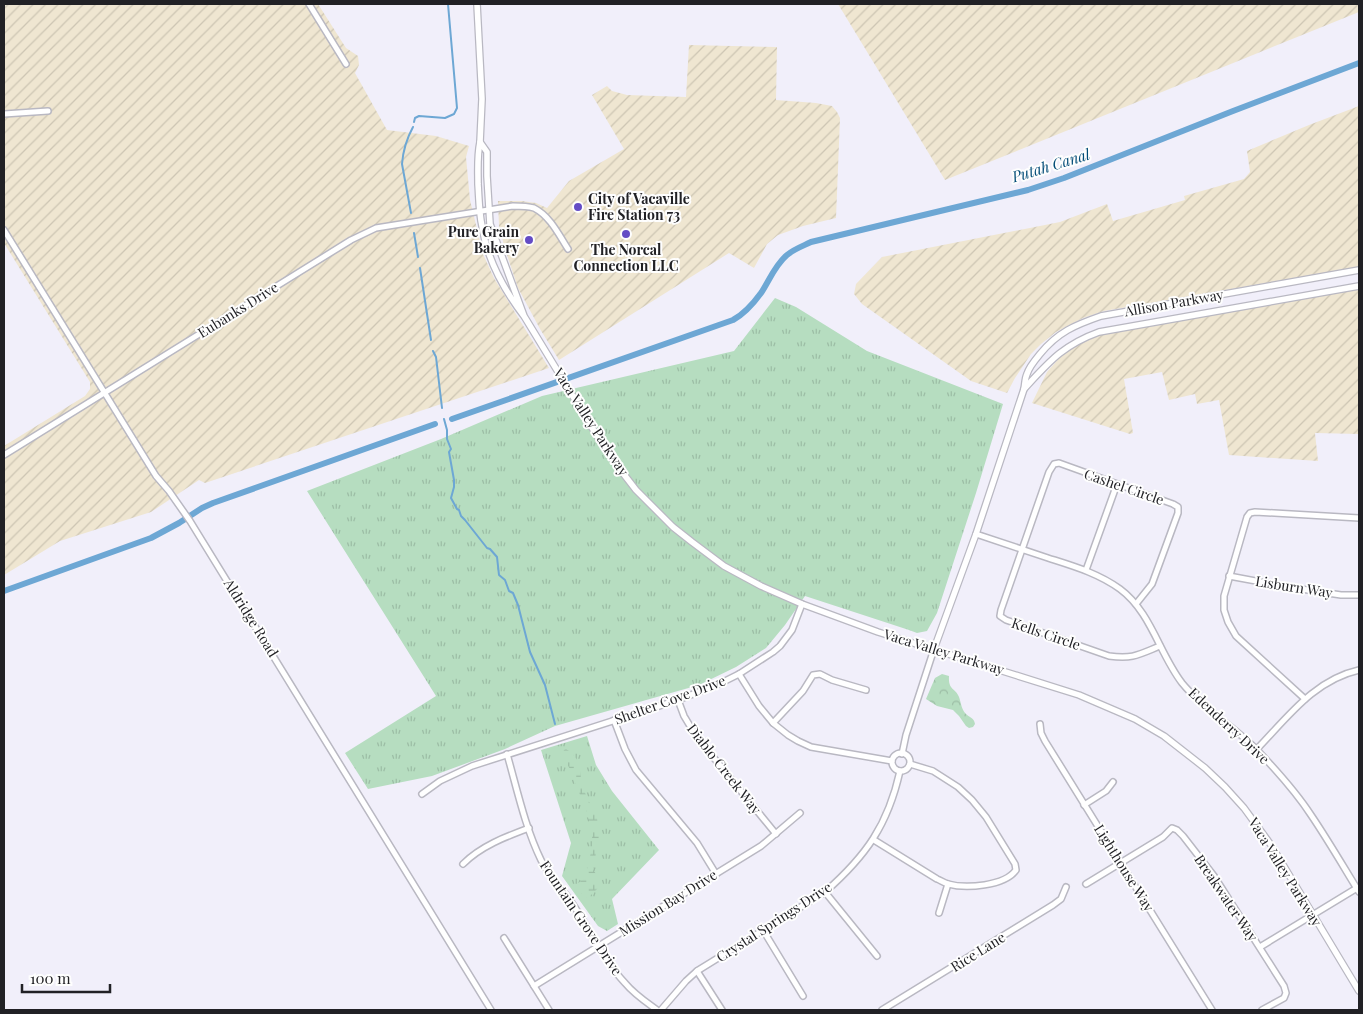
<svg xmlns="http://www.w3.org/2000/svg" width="1363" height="1014" font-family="'Playfair Display',serif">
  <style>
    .industrial { fill: url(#industrial-furrows) }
    .grass { fill: url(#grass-tufts) }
    .forest { fill: url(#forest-crowns) }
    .wetland { fill: url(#wetland-marsh) }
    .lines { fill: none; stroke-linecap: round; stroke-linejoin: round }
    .stream { stroke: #6da7d4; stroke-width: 2 }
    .canal { stroke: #6da7d4; stroke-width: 6 }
    .minor-casing { stroke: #b9b8c2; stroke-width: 8 }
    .tertiary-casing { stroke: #b9b8c2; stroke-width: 8 }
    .minor { stroke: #fff; stroke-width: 5 }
    .tertiary { stroke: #fff; stroke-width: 5.5 }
    .poi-dot { fill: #644cc5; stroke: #fefefe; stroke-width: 2 }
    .labels { text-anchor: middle; stroke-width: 4; stroke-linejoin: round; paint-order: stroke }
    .poi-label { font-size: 14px; font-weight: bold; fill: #212125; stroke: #fefefe; text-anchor: start }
    .street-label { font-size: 14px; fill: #212125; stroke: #fefefe }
    .water-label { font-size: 15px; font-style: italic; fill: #004b76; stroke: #fefefe }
  </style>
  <defs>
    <pattern id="industrial-furrows" width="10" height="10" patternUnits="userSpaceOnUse" patternTransform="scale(1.25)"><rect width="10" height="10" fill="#efe6d1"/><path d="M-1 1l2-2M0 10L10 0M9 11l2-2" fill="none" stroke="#cdc5b3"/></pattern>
    <pattern id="grass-tufts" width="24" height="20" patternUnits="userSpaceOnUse" patternTransform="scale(1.25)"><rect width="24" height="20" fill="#b6ddc0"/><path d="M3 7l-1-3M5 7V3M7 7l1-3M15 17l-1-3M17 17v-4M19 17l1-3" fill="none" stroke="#9cbda5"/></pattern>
    <pattern id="forest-crowns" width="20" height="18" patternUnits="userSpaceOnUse" patternTransform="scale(1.25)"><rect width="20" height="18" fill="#b6ddc0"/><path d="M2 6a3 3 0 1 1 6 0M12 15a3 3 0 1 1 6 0" fill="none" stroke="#9cbda5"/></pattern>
    <pattern id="wetland-marsh" width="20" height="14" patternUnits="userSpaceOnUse" patternTransform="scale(1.25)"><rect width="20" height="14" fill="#b6ddc0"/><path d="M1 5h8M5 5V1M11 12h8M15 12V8" fill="none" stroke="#9cbda5"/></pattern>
  </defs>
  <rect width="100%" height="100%" fill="#f1effa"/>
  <g class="industrial">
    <polygon points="4,4 318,4 346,48 358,56 359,65 355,73 387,130 436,136 469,146 466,157 470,200 483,254 494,278 549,368 205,483 199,480 151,512 60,541 4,575 4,446 85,396 90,389 90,382 4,243"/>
    <polygon points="838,4 1359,4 1359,12 945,180"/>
    <polygon points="689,45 777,47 776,100 816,103 832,106 837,112 840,118 836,218 803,226 778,235 767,244 754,268 729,253 559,360 540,329 518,288 505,249 499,226 498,201 522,201 536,203 547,208 569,181 624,149 592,95 607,86 612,91 627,95 686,97"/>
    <polygon points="1359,106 1359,267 1104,311 1083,318 1056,332 1041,344 1031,354 1015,378 1007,393 971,381 862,304 854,294 856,284 882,257 1060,222 1107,204 1113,221 1185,200 1184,196 1244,179 1250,172 1247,151 1309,125"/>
    <polygon points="1359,289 1359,434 1315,433 1318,461 1229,455 1219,400 1197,404 1195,394 1169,400 1162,372 1124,379 1133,433 1130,434 1032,403 1047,372 1061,356 1081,342 1094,336 1131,328 1191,319"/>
  </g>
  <g class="grass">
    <polygon points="775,298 796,307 867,351 1003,404 976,493 937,613 927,631 917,633 909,630 805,596 785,625 766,648 736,667 699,685 555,726 505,749 432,776 368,789 345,753 436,696 307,491 441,439 542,396 734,351"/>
    <polygon points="587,736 596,765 612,791 659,850 612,899 618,924 607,931 598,926 562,876 571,843 541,750"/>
  </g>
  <path class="forest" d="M942 674 949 676C948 691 956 688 959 697 961 702 961 708 965 713 969 718 974 717 975 724L973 727 969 728 966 726 959 716 953 710 937 706 926 699 935 678Z"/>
  <path class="wetland" d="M566 749 572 753 579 763 582 786 590 804 596 809 599 836 593 870 597 875 600 886 588 898 583 896 577 884 585 878C587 868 590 858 592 847 595 821 578 794 571 771 568 764 561 758 562 751Z"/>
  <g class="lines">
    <g class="stream">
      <polyline points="414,122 415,118 419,116 445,118 454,114 457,108 448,4"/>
      <path d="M411 213 402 164C403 151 407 138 413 127"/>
      <polyline points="414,233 418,257"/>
      <polyline points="420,268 431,340"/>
      <polyline points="433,351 436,357 442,408"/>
      <polyline points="444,419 447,430 447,439 451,449 449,452 454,480 454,487 451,498 457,509 459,510 461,516 465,520 487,548 490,549 497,557 499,575 505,580 509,591 513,593 518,605 530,652 545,685 555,724"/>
    </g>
    <g class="canal">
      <path d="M452 419 733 320C744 314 753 304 761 293 769 281 775 265 787 255 794 249 803 246 811 242L1028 190 1064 178 1233 111 1359 63"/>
      <polyline points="4,591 151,538 179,523 202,508 213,503 435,424"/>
    </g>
    <g class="minor-casing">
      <g id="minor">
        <polyline points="309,4 346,64"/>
        <polyline points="4,114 48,111"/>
        <polyline points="4,230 156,476 169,491 190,521 491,1010"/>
        <path d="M4 455 351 240 376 228 513 206C520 206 527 206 534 208 550 216 559 235 568 249"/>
        <path d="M976 534C1000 542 1024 550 1048 558 1073 566 1098 573 1120 589 1151 612 1159 653 1182 683 1203 709 1235 727 1258 751 1277 771 1296 792 1311 815 1328 840 1343 866 1359 892"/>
        <polyline points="1086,570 1117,484"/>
        <polyline points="1229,576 1288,587 1341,595 1359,595"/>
        <path d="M1136 604 1152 584 1178 513V507L1173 504 1059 463 1054 464 1049 472 1001 610 1000 616 1006 620 1109 656C1133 659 1138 655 1160 646"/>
        <polyline points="739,674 759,706 773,723 788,735 798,741 811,747 892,761"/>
        <polyline points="1305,699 1236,636 1228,622 1224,610 1224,596 1247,517 1250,513 1255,512 1359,518"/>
        <polyline points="678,700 684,716 696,736 776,834"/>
        <polyline points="614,720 625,749 636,770 697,843 716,874"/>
        <polyline points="773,723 803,691 813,675 820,674 832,680 866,690"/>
        <polyline points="1040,724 1041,733 1045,741 1212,1010"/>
        <path d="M1257 749C1287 718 1314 680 1359 670"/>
        <circle cx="901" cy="762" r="9"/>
        <path d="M507 754C517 789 525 827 541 860 549 876 562 888 572 903 590 929 603 960 625 983 634 994 646 1002 657 1010"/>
        <polyline points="902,754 906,735 934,649"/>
        <polyline points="422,794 440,781 472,766 678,700 721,683 739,674 773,652 780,646 792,630 802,604"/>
        <polyline points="1084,805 1106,791 1113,782"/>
        <path d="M874 840 937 879C940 880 944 883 948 884 966 889 1005 886 1016 870L1015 864 986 817 972 800 958 787 933 771 910 764"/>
        <path d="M463 864C481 846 505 837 529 828"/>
        <polyline points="1086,884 1163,837 1172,828 1177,830 1183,836 1214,876 1284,986 1286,993 1284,998 1262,1010"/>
        <polyline points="825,892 877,956"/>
        <polyline points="939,913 948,884"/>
        <polyline points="763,930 803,996"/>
        <polyline points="504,938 549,1010"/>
        <polyline points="1260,947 1357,888"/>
        <polyline points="697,971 722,1010"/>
        <polyline points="534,986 761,846 800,813"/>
        <path d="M661 1010 686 981 697 971 825 892C866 856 888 825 900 771"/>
        <polyline points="882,1010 1053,905 1061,899 1066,887"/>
      </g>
    </g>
    <g class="tertiary-casing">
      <g id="tertiary">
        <polyline points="477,4 482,99 480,142"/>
        <path d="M524 316 490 224 487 176V152L480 142C477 156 478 169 478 184 479 198 479 213 482 226 487 259 504 290 524 316L602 444 619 468 636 490 673 527 692 542 724 566 761 586 802 604 878 632 1079 695 1135 719 1164 736 1205 768 1225 787 1244 808 1271 845 1359 991"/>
        <path d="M1024 389C1049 362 1063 345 1099 332L1359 286"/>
        <path d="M934 649 976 534 1024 389C1025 384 1025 378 1027 374 1029 367 1035 360 1040 354 1058 332 1075 325 1101 316L1359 270"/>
      </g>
    </g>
    <use href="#minor" class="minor"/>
    <use href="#tertiary" class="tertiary"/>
  </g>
  <g class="poi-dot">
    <circle cx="578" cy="207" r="5"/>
    <circle cx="626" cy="234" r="5"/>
    <circle cx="529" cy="240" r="5"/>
  </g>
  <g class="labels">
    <g class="poi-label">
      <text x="588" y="204">City of Vacaville<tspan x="588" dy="16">Fire Station 73</tspan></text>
      <text x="519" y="237" text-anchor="end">Pure Grain<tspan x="519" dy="16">Bakery</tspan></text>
      <text x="626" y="255" text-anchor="middle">The Norcal<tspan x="626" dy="16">Connection LLC</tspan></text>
    </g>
    <g class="street-label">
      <text transform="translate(1174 303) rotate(-10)" y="5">Allison Parkway</text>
      <text transform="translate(238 310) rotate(-32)" y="5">Eubanks Drive</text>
      <text transform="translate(591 422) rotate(57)" y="5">Vaca Valley Parkway</text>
      <text transform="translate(1124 487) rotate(19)" y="5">Cashel Circle</text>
      <text transform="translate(1294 587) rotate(9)" y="5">Lisburn Way</text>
      <text transform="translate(251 618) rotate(58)" y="5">Aldridge Road</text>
      <text transform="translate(1046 634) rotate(19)" y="5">Kells Circle</text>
      <text transform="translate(944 652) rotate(17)" y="5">Vaca Valley Parkway</text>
      <text transform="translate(670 700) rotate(-20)" y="5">Shelter Cove Drive</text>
      <text transform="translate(1229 726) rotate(43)" y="5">Edenderry Drive</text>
      <text transform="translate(724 769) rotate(52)" y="5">Diablo Creek Way</text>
      <text transform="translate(1124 868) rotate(58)" y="5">Lighthouse Way</text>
      <text transform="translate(1285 872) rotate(58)" y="5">Vaca Valley Parkway</text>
      <text transform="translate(1226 898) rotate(56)" y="5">Breakwater Way</text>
      <text transform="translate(668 903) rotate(-32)" y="5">Mission Bay Drive</text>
      <text transform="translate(581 918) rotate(56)" y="5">Fountain Grove Drive</text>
      <text transform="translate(774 922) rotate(-33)" y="5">Crystal Springs Drive</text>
      <text transform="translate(978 952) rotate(-32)" y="5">Rice Lane</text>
    </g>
    <g class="water-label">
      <text transform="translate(1051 166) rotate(-17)" y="5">Putah Canal</text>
    </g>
  </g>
  <rect width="1363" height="1014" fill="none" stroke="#212125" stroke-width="10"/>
  <path d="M22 984v8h88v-8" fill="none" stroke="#212125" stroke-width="2.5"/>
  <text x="30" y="984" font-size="15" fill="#212125" stroke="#fefefe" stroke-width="4" paint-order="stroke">100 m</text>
</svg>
